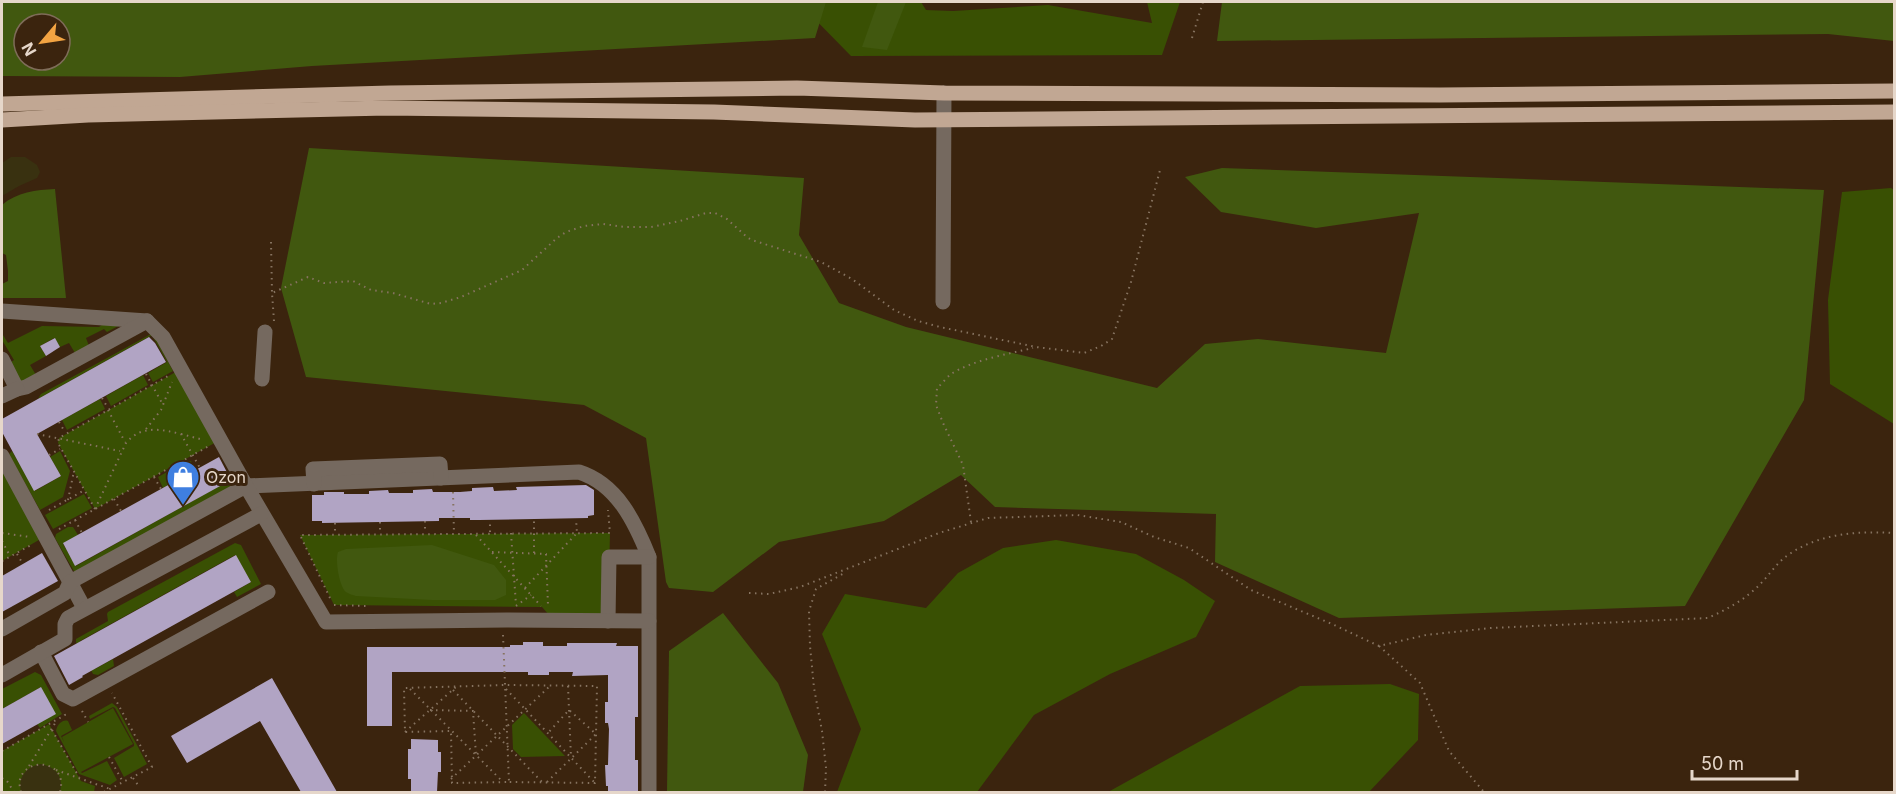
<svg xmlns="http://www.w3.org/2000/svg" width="1896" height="794" font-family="Inter,sans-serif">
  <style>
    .green { fill: #395003 }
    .forest { fill: #41580f; fill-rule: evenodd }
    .sand { fill: #393110 }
    .building { fill: #b1a4c4 }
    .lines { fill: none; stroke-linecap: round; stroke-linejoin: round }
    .path { stroke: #867360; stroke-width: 2; stroke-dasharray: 1.5 4.5; stroke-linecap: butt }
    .minor { stroke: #75695f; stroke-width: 15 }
    .major { stroke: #c1a793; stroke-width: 15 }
    .labels { text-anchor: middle; stroke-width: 6; stroke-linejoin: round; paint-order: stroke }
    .poi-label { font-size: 16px; fill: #e6d7ca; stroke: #3b240e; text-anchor: start }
  </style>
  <rect width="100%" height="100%" fill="#3b240e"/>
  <g class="green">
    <polygon points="798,2 921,2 926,10 953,11 1048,5 1152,23 1147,2 1180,2 1162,55 851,56"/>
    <polygon points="1891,188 1894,190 1894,424 1830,384 1828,300 1842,192"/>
    <polygon points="103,324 122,324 107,332 104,329 86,338 89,346 75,353 69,343 60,347 54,338 40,346 46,356 30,365 36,375 21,383 7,365 14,360 2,340 3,335 8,343 42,326 99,327"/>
    <polygon points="151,334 153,334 173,371 153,382 148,373 167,362 152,335 38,399 41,394"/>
    <polygon points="181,369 220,440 95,509 58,443 59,438"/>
    <polygon points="143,375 148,385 111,406 106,396"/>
    <polygon points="100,399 105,409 67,430 62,420"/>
    <polygon points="12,451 35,491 61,476 50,457 60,451 70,471 63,497 40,510 9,454"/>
    <polygon points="187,461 191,461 196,470 163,488 158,477"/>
    <polygon points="2,465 46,536 2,561"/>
    <polygon points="232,479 234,486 75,573 55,538 56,534 68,527 73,527 78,535 63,544 76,566"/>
    <polygon points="84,494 92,508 53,529 45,515"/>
    <polygon points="610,533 608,621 549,615 542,607 334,605 300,535"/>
    <polygon points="1056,540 1136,554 1184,580 1215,601 1196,637 1110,674 1034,715 977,792 837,792 861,729 822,634 845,594 926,608 958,573 1003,548"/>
    <polygon points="235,543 241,545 261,584 237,597 234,592 251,582 235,555 80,641 95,669 113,659 114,666 98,675 93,674 76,642 76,639 108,621 107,614 108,612"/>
    <polygon points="35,672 41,675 62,714 40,728 37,724 41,687 2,709 2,689"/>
    <polygon points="1390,684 1419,694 1418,740 1369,792 1108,792 1300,686"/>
    <polygon points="112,703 117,707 147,764 124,777 114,758 134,746 134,744 115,708 113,707 90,719 89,716"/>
    <path d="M113 708 133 744 81 772 82 773 107 761 117 780 110 785 79 774 56 731C57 725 62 719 68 721L72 730 61 736 64 742 62 737Z"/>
    <polygon points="524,713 565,756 521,757 513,749 512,725"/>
    <polygon points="49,724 81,781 95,786 94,792 2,792 2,751"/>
  </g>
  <g class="forest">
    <path d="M2 2H826L815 38 312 66 180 77 2 76ZM24 24H60V60H24Z"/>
    <polygon points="878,2 906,2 887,50 862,47"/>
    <polygon points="1222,2 1894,2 1894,41 1828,34 1217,41"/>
    <polygon points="309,148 804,178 799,235 839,303 906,327 1157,388 1205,344 1258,339 1386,353 1419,213 1316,228 1221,212 1185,177 1222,168 1824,190 1804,400 1685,606 1339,618 1215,562 1216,514 995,507 961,475 884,521 779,542 713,592 669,588 666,582 646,438 584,405 306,377 281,288"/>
    <path d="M55 189 66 298H2V284L8 281V271L6 255 2 253V205C17 192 36 190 55 189Z"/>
    <path d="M432 545 494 565 506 580V595L495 600H432L356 596C353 595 349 594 346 592 339 586 335 560 338 552L346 549Z"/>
    <polygon points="723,613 778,683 808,755 803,792 667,792 669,651"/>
  </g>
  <g class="sand">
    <polygon points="11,157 25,157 37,165 40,172 37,178 19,186 2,196 2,163"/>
    <path d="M41 764C56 767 64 777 60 792H21C17 777 27 766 41 764Z"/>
  </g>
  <g class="building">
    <polygon points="149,337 155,343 166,362 37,434 61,476 34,491 2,432 2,419"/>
    <polygon points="55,338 60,347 46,356 40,346"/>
    <polygon points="219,457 231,480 75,566 63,543"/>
    <polygon points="586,485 594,490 594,515 588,516 588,518 479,520 470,520 470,518 439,518 439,521 322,523 322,521 312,521 312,495 324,495 324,492 344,492 344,494 369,494 369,491 388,490 389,493 413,493 413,490 432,489 433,492 460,492 472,491 472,488 493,487 494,491 517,490 516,487"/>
    <polygon points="42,553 58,581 2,612 2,576"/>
    <polygon points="236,555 251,582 82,676 83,677 69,685 54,656"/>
    <polygon points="523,642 543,642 543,646 567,646 567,643 617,643 616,646 638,646 638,717 635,717 635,760 638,760 638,792 608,792 608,786 606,786 605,765 608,765 609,729 608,723 605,723 605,702 608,702 608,675 572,676 573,672 549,672 549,675 528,675 528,672 392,672 392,726 367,726 367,647 510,647 510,645 523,645"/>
    <polygon points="272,678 337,792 301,792 260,721 187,763 171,736"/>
    <polygon points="41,687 56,714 2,744 2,709"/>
    <polygon points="411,739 438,740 438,752 441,752 441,772 438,772 437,792 411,792 411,779 408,779 408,749 411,749"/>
  </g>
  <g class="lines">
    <g class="path">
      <polyline points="1192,38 1203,2"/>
      <polyline points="271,242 272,293"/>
      <polyline points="274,321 272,293 308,277 324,283 353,281 371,290 393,293 431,304 441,303 461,297 522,270 557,238 566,232 584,226 603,224 625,227 651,227 680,221 706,213 715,213 727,219 748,238 755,241 821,262 852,279 894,310 918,321 940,327 1036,347 1084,353 1101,346 1112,339 1131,282 1160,170"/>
      <polyline points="2,334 2,333"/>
      <polyline points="146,374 163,405"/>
      <polyline points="102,398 108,408"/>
      <polyline points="108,410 125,442"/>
      <polyline points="59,422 65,432"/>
      <polyline points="146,429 161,410 172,382"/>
      <polyline points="37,434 120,451"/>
      <polyline points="181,434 204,440"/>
      <polyline points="49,455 60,449"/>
      <polyline points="154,477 161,489"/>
      <polyline points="453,492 454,534"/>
      <polyline points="114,499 121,511"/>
      <polyline points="68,500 74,471"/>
      <polyline points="95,509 58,443 59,438 168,376"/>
      <path d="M95 509 126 443C141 425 160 429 181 434L200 468"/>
      <polyline points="49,510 83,491"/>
      <polyline points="75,520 82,533"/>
      <polyline points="425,521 425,533"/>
      <polyline points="380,522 380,534"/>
      <path d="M971 522 963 465 943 423 936 405 937 388C942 384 946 378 951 374 973 360 1008 354 1033 348"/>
      <polyline points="335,523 335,535"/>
      <polyline points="59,529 209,446"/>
      <polyline points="490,532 490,520"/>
      <polyline points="2,533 30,537"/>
      <polyline points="511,533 516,605"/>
      <polyline points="476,535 541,606"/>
      <polyline points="2,541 10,556"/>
      <polyline points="492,552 546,554 548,605"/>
      <polyline points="534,553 534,520"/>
      <polyline points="17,554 23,564"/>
      <polyline points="2,561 33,544"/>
      <polyline points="525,588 577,533 576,519"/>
      <path d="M749 593 769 594 800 587 939 533 988 518 1077 515 1121 522 1154 537 1189 548 1251 590 1332 624 1379 646 1426 635 1491 628 1708 618C1725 610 1741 602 1755 589 1768 578 1776 562 1791 553 1822 533 1859 531 1894 533"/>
      <polyline points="330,598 300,535 610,533 608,510"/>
      <polyline points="334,605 367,606"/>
      <polyline points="516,606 531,595"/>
      <polyline points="503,635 509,782 452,783 451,731 405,732 404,688 506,685 597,686 595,783 509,782"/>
      <polyline points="1379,646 1420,683 1449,751 1484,792"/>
      <polyline points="568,686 571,758"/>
      <polyline points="410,689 503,782"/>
      <polyline points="506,689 595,783"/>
      <polyline points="453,690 542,782"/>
      <polyline points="430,710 473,711 476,755"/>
      <polyline points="82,711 88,722"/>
      <polyline points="52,730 79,777"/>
      <polyline points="405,732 457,686"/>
      <polyline points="2,751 65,715 63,710"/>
      <polyline points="109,757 123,782"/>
      <polyline points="29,766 57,720"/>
      <polyline points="56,770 110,789"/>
      <polyline points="2,778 7,781 14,792"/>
      <polyline points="133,778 138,785"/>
      <polyline points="451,779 550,686"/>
      <polyline points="547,782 596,734 569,710 547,734"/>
      <path d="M21 792C10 757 70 754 60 792"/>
      <polyline points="104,792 152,767 112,693"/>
      <polyline points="825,792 826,768 822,731 814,688 810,646 809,611 816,589 846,572"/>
    </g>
    <g class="minor">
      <polyline points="943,302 944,93"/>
      <polyline points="2,311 147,321"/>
      <path d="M2 359 17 389 26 387 147 321 163 337 246 486 579 472C617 484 635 522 649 557V792"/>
      <polyline points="262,379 265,332"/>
      <polyline points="2,396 17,389"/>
      <polyline points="2,456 84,608"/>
      <polyline points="314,484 313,469 440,464 441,478"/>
      <polyline points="608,621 609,557 649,557"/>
      <polyline points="2,629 65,593 70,582 246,486 326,622 507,620 649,621"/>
      <polyline points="41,652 63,694 73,699 268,592"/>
      <polyline points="2,675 65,639 65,624 68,618 261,514"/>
    </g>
    <g class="major">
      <polyline points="2,104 390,93 797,88 944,93 1440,95 1894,91"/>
      <polyline points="2,120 88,115 387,108 714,112 915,120 1894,112"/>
    </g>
  </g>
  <defs>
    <g id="shop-pin" transform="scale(1.725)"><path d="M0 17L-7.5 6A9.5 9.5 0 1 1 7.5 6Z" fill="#3f7fe0" stroke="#3b240e"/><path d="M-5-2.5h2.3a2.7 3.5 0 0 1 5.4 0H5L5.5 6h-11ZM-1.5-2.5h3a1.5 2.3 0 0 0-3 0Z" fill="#fff"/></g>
  </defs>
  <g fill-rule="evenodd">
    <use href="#shop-pin" x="183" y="477"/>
  </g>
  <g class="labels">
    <g class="poi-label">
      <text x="206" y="483">Ozon</text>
    </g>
  </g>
  <rect width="1896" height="794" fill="none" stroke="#e6d7ca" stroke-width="6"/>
  <g transform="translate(42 42) rotate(241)"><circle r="28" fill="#3b240e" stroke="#7f6c59" stroke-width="1.5"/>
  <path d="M0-4.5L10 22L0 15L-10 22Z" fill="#f3a442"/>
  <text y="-9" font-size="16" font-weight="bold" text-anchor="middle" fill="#e6d7ca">N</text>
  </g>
  <path d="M1692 770v9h105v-9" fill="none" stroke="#e6d7ca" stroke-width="3"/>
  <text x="1701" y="770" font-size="18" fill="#e6d7ca" stroke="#3b240e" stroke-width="4.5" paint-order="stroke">50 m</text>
</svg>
